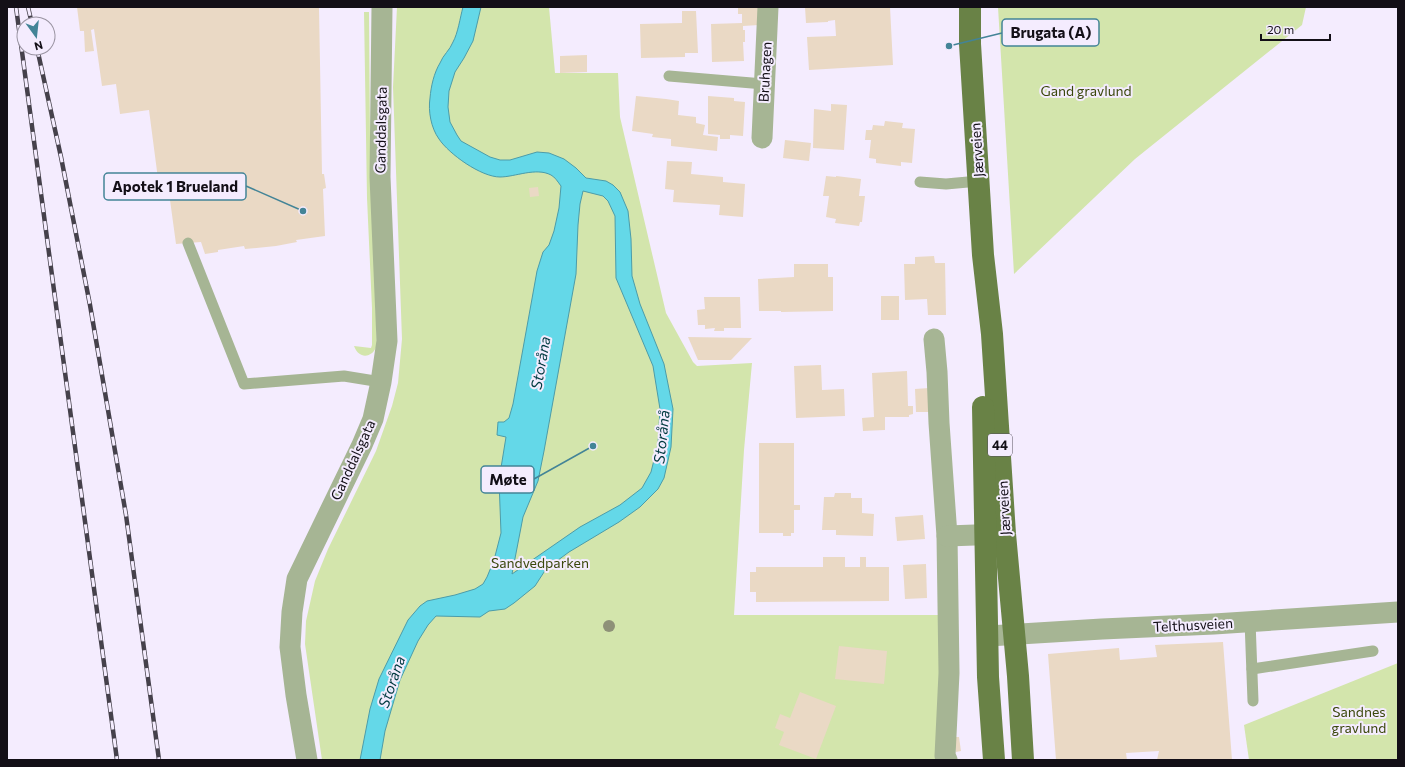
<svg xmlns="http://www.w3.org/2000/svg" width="1405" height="767" font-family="Commissioner,sans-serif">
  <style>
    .green { fill: #d3e5ac }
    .water { fill: #64d8e8; stroke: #4c9ca9; fill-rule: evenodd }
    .building { fill: #ead9c5 }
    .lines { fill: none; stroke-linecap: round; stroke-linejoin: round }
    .lane { stroke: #a6b594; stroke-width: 11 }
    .street { stroke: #a6b594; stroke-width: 21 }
    .primary { stroke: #698246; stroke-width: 22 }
    .rail-casing { stroke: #45414b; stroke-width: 4.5 }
    .rail { stroke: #f4ecfe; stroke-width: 3; stroke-dasharray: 9; stroke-linecap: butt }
    .tree { fill: #8e9178 }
    .labels { text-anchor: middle; stroke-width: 4; stroke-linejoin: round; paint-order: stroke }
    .shield { fill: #f4ecfe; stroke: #56515c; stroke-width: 1 }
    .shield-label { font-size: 13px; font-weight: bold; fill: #130f17 }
    .street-label { font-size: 14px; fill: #130f17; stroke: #f4ecfe }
    .park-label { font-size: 14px; fill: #3a470b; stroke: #f4ecfe }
    .water-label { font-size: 15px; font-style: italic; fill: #003a40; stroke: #f4ecfe }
    .leader { fill: none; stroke: #438497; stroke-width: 1.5 }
    .callout-dot { fill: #438497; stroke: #f4ecfe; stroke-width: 1.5 }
    .callout { fill: #f4ecfe; stroke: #438497; stroke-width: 1.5 }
    .callout-label { font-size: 15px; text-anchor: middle; font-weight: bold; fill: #130f17 }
  </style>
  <rect width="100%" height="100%" fill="#f4ecfe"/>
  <g class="green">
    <polygon points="397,7 549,7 555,73 618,73 620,117 666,313 693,362 697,366 752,363 744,450 734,615 940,615 942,760 322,760 305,644 306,621 315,581 328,549 376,451 392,406 398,383 402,339 393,87"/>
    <polygon points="998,7 1306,7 1302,25 1135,159 1014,274"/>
    <path d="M364 12H369L370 141 377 345C373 358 359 360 354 346L371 348 372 345V308L367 198Z"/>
    <polygon points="1398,663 1398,760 1249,760 1244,725"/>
  </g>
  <path class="water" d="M463 7H481L473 41 464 58 455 72 449 91 448 107 450 122 457 135 461 141 490 157 500 160H510L537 152 549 153 564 159 576 168 586 178 606 181 613 185 620 192 628 211 631 239 632 276 640 304 664 364 673 409 671 447 664 478 658 489 640 507 619 522 569 552 546 569 535 586 514 603 505 609 489 611 480 617 436 616 428 625 418 641 400 680 385 731 380 760H360L370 709 379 679 408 620 420 606 427 601 455 595 475 589 483 584 487 577 494 560 501 533 499 480 506 437 497 435 498 422H504L509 418 513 404 537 271 543 252 549 245 554 231 559 208 561 186C558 182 555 177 551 175 536 167 515 177 500 177 481 177 449 154 439 139 431 128 428 111 430 98 431 86 434 73 440 63 443 55 450 50 453 42 458 33 460 18 463 7ZM583 191 603 196 608 201 615 216 616 278 653 366 660 409 658 444 651 472 642 488 620 505 580 527 512 574 523 517 538 481 544 451 576 274 578 225 580 204Z"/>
  <g class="building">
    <polygon points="77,7 318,7 319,8 322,174 324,174 326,188 323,189 325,236 296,240 297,242 276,246 245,249 244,246 218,250 218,252 205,254 201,242 176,244 167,178 158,179 149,110 120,114 116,84 102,86 94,29 91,30 94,51 85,52 84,31 80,31"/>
    <polygon points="738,7 758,7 759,25 743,26 743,30 745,30 745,42 743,42 744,61 712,62 711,24 742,23 742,14 738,14"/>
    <polygon points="805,7 890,7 893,65 809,70 807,37 836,36 835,20 828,21 828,22 806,23"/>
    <polygon points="682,11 696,11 698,53 685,53 685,57 641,58 640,24 682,23"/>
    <polygon points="587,55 587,72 560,73 560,56"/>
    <polygon points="636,96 666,99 679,101 678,115 696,117 696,123 705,125 703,135 718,137 717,151 671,146 671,139 652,137 653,134 632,131"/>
    <polygon points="708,96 734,98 734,101 745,102 743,136 730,135 730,139 720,139 720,135 708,134"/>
    <polygon points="831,104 847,105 844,150 813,148 814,109 831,111"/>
    <polygon points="885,121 903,123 902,128 915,129 912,163 901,162 901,166 876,163 876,159 869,158 871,140 865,140 866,130 872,130 873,125 884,126"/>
    <polygon points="785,140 811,143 809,161 783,158"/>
    <polygon points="667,161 692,162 691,174 723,177 723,182 745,184 743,217 719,215 720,205 673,202 674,190 665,189"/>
    <polygon points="826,176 836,177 836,176 861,179 859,196 865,196 862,222 860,222 859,226 835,223 836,219 826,217 829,196 823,196"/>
    <polygon points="538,187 539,196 530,197 529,188"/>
    <polygon points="934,256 935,263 945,263 946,315 928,315 927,299 905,300 904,264 915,264 915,257"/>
    <polygon points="794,264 828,264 828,277 833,277 833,311 781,312 781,311 759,311 758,279 794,277"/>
    <rect x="881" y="296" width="18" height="24"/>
    <polygon points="704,297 740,297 741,328 724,328 724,331 714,331 715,328 705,329 705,325 698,325 697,310 705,309"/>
    <polygon points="688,337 752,338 731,360 698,360"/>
    <polygon points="821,365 822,390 844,389 845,416 796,418 794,366"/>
    <polygon points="907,371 908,406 913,406 913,414 909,415 909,417 885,417 885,430 863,431 862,418 874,417 872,373"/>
    <polygon points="929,388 930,412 916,412 915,389"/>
    <polygon points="759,443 794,443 794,505 800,505 800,510 794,510 794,533 791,533 791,536 783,536 783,533 759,533"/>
    <polygon points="835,493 851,493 851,498 862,498 862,513 874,514 873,536 836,535 836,530 822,530 824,497 834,497"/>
    <polygon points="923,515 925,539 897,541 895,517"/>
    <polygon points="823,557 845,557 845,567 860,567 860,557 866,557 866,567 889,567 889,601 756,602 756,592 750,592 750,572 756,572 756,567 823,567"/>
    <polygon points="926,564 927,598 905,599 903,565"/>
    <polygon points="1223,642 1232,760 1157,760 1159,751 1126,753 1127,760 1056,760 1048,654 1119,648 1120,660 1157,657 1155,645"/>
    <polygon points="839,646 887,651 884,684 835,679"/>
    <polygon points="800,692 836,706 816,759 779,745 784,732 775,728 780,714 790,718"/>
    <polygon points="954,737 959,737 961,751 956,752"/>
  </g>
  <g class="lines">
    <g class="lane">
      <polyline points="669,76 764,84"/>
      <polyline points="920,182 946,184 979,181"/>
      <polyline points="188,243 244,384 344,376 381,382"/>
      <polyline points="1250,621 1253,701"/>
      <polyline points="1252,669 1373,651"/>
    </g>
    <g class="street">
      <polyline points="762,138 768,7"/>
      <polyline points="934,339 937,372 939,423 947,536 949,673 945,756 947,760"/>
      <polyline points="947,536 1003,534"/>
      <polyline points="988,636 1102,629 1214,624 1398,612"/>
      <polyline points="307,760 296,695 290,647 292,612 297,579 362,445 373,419 381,382 387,341 380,177 382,7"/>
    </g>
    <g class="primary">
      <polyline points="970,7 970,44 983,255 992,334 1005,534 1018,676 1023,760"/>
      <polyline points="983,407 988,677 994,760"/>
    </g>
    <g class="rail-casing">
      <g id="rail">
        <polyline points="16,7 117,760"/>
        <polyline points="28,7 32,24"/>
        <polyline points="37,48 61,157 90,305 126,515 159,760"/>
      </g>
    </g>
    <use href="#rail" class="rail"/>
  </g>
  <circle class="tree" cx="609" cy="626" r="6"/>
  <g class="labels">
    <rect class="shield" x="988" y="434" width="24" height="22" rx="3"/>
    <g class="shield-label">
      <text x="1000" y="450">44</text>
    </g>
    <g class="street-label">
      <text transform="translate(765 72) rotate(-87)" y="5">Bruhagen</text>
      <text transform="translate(381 130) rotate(-89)" y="5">Ganddalsgata</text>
      <text transform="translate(977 150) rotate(-94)" y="5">Jærveien</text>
      <text transform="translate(353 460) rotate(-65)" y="5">Ganddalsgata</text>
      <text transform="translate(1004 508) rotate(-93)" y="5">Jærveien</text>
      <text transform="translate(1193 625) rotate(-3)" y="5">Telthusveien</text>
    </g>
    <g class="park-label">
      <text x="1086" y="96">Gand gravlund</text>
      <text x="540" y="568">Sandvedparken</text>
      <text x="1359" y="717">Sandnes<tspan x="1359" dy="16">gravlund</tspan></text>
    </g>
    <g class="water-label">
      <text transform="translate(541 363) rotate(-80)" y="5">Storåna</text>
      <text transform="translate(662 437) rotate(-84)" y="5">Storånå</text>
      <text transform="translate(392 682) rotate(-71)" y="5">Storåna</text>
    </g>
  </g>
  <path class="leader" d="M949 46L1002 33M303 211L246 186M593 446L534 479"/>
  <g class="callout-dot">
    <circle cx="949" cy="46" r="4"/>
    <circle cx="303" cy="211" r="4"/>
    <circle cx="593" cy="446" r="4"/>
  </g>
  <g class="callout">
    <rect x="1002" y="19" width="97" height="27" rx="4"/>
    <rect x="104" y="173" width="142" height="27" rx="4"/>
    <rect x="481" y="466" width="53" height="27" rx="4"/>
  </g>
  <g class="callout-label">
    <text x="1051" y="38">Brugata (A)</text>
    <text x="175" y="192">Apotek 1 Brueland</text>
    <text x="508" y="485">Møte</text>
  </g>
  <rect width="1405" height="767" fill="none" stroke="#130f17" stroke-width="16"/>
  <g transform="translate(36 36) rotate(165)"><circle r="19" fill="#f4ecfe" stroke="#9a94a2"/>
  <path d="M0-3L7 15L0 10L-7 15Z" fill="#438497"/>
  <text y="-6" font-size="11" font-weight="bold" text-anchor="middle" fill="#130f17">N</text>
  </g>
  <path d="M1261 34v6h69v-6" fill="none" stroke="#130f17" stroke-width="2"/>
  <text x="1267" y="34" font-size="12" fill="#130f17" stroke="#f4ecfe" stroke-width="3" paint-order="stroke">20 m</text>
</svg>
